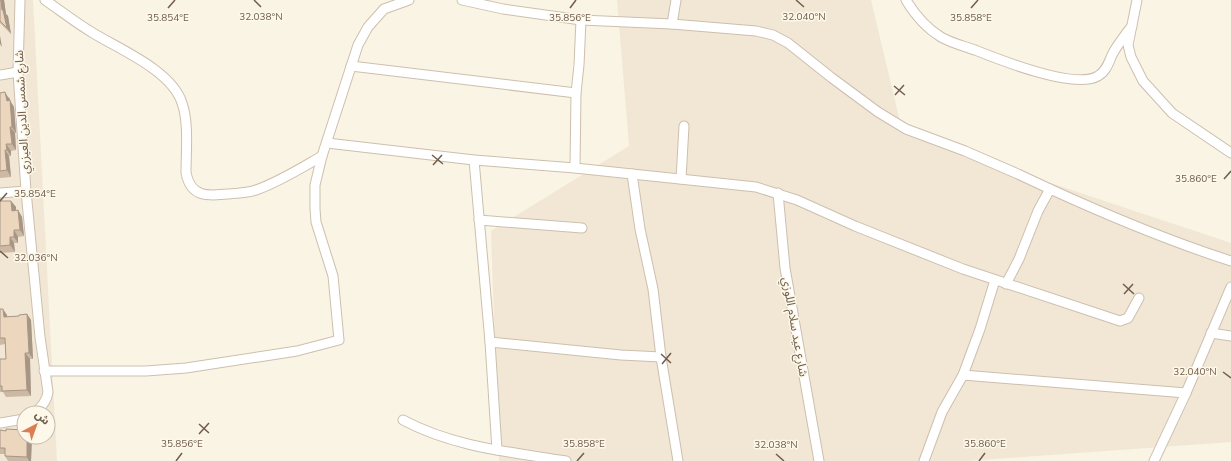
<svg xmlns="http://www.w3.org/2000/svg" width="1231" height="461" font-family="'Nunito Sans','Noto Sans Arabic',sans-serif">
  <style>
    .residential { fill: #f1e7d4; fill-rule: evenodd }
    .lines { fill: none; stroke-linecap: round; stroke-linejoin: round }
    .street-casing { stroke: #cdbfaf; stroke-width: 11 }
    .street { stroke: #fff; stroke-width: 9 }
    .wall { fill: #ccb8a3 }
    .shaded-wall { fill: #a69685 }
    .building { fill: #edd6be; stroke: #a69685 }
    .ticks { fill: none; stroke: #715d4c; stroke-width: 1.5 }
    .labels { text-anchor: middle; stroke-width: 3; stroke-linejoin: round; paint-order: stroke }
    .street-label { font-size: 12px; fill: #715d4c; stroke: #fdf8ea }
    .ticks-label { font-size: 10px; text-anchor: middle; fill: #715d4c; stroke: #fdf8ea; stroke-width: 3; stroke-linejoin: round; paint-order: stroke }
  </style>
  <rect width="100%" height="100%" fill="#faf4e5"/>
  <g class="residential">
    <path d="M0 0H33L57 461H0ZM24 413H48V437H24Z"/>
    <polygon points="617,0 871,0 903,134 1231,243 1231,442 967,461 499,461 491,231 629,146"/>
  </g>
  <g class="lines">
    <g class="street-casing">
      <g id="street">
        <path d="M20 0 18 72 26 191 40 337 48 392C47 401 41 407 35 413"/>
        <path d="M45 0C61 11 76 23 93 33 121 50 172 71 182 103 189 122 186 153 186 173 191 198 208 196 229 194 238 193 248 193 256 190 279 182 301 168 322 156"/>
        <polyline points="462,0 503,9 581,20 672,24 756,31 773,35 788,43 832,78 878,112 906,129 965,151 1018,174 1050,189"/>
        <path d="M906 0C915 15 926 28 941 37 951 43 964 46 975 50 1000 60 1075 90 1098 76 1107 71 1109 61 1113 53 1118 44 1125 35 1132 26"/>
        <polyline points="1137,0 1128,45 1131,57 1143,81 1172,113 1231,153"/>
        <polyline points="672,24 676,0"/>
        <polyline points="351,66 576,93"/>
        <polyline points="0,75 18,72"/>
        <polyline points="327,143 474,160 575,168 756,187 797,200 855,226 963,269 1114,319 1120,321 1128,318 1139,298"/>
        <polyline points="474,160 490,342 497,450"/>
        <polyline points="575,168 576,93 579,65 581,20"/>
        <polyline points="632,174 640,229 653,289 661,357 678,461"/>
        <polyline points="681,179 684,126"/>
        <polyline points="0,193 26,191"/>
        <polyline points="778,193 785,268 819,461"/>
        <polyline points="479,220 582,228"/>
        <path d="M1006 284 1019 259 1038 211 1050 189C1109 216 1169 241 1231 261"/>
        <polyline points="1211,333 1231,336"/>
        <polyline points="490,342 621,355 661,357"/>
        <polyline points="44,371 146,371 186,368 297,351 339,340 333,276 316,222 315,209 315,185 322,156 358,45 368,27 384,9 409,0"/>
        <polyline points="963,375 1186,393"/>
        <path d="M403 420C453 447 511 452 566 461"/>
        <polyline points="0,423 24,419"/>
        <polyline points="924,461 942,412 963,375 980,329 995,280"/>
        <polyline points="1154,461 1186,393 1231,287"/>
      </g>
    </g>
    <use href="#street" class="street"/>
  </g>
  <g class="wall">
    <polygon points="0,0 4,0 6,14 8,16 11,34 0,23"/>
    <polygon points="0,93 10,98 10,101 14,107 16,133 15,133 16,150 11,151 11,156 9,156 11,177 0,178"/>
    <polygon points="0,201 11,201 16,207 16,211 18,210 22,217 24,236 18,237 18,243 14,243 15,252 0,253"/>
    <polygon points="0,309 7,315 7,317 19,316 27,314 31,320 33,359 30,359 31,396 6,397 3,392 0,392 0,359 6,359 5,344 0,345"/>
    <polygon points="0,430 24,437 32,437 31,461 8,461 5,456 5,454 0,454"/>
  </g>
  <g class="shaded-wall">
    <polygon points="1,0 4,0 6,14 8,16 11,34 7,28 2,10"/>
    <polygon points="0,36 2,47 0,44"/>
    <polygon points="5,92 14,107 16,133 12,127"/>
    <polygon points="10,127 15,133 16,150 12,144"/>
    <polygon points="6,144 11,151 11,156 7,150"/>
    <polygon points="5,150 9,156 11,177 7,170"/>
    <polygon points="11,201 16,207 16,217 12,211"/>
    <polygon points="18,210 22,217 24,236 20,230"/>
    <polygon points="14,230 18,237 18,243 14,237"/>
    <polygon points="10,237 14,243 15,252 10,245"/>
    <polygon points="3,309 7,315 8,323 4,317"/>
    <polygon points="27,314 31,320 33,359 29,353"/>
    <polygon points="25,353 30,359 31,396 27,390"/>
    <polygon points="27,437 32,437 31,461 29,461 27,457"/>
  </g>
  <g class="building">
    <polygon points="0,0 1,0 2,10 3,10 7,28 0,21"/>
    <polygon points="5,92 7,101 10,100 12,127 10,127 12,144 6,144 7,150 5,150 7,170 0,171 0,93"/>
    <polygon points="0,201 11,201 12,211 18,210 20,230 14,230 14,237 10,237 10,245 0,246"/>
    <polygon points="0,309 3,309 4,317 19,316 19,315 27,314 29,353 25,353 27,390 2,391 2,386 0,386 0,359 6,359 5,338 0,338"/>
    <polygon points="6,429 24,430 24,437 27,437 27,457 5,456 5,448 0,448 0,430 6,431"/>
  </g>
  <path class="ticks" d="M254 0 261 7M796 0 804 7M168 8 175 0M570 8 576 0M971 8 978 0M894 86 905 95M895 95 904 85M432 155 443 164M433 165 442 155M1224 179 1231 171M0 201 7 193M0 251 8 258M1123 284 1134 294M1124 294 1133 284M661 354 671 363M662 364 671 353M1223 372 1231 378M199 424 209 433M199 434 209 423M776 454 784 461M176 461 182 453M577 461 584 453M979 461 985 453"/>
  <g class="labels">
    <g class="street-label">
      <text transform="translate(22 112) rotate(-93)" y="4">شارع شمس الدين العيزري</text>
      <text transform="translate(795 327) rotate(80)" y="4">شارع عيد سلام اللوزي</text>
    </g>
  </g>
  <g class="ticks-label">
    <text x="261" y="20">32.038°N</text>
    <text x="804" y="20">32.040°N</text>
    <text x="168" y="21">35.854°E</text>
    <text x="570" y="21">35.856°E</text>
    <text x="971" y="21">35.858°E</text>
    <text x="1196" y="182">35.860°E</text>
    <text x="35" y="197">35.854°E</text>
    <text x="36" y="261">32.036°N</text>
    <text x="1195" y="375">32.040°N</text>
    <text x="182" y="447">35.856°E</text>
    <text x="584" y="447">35.858°E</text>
    <text x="985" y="447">35.860°E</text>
    <text x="776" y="448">32.038°N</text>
  </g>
  <g transform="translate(36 425) rotate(41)"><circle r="19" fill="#fdf8ea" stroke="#c5baab"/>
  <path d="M0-3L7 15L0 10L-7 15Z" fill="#da7f54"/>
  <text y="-6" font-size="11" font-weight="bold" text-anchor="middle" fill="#715d4c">ش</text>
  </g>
</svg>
